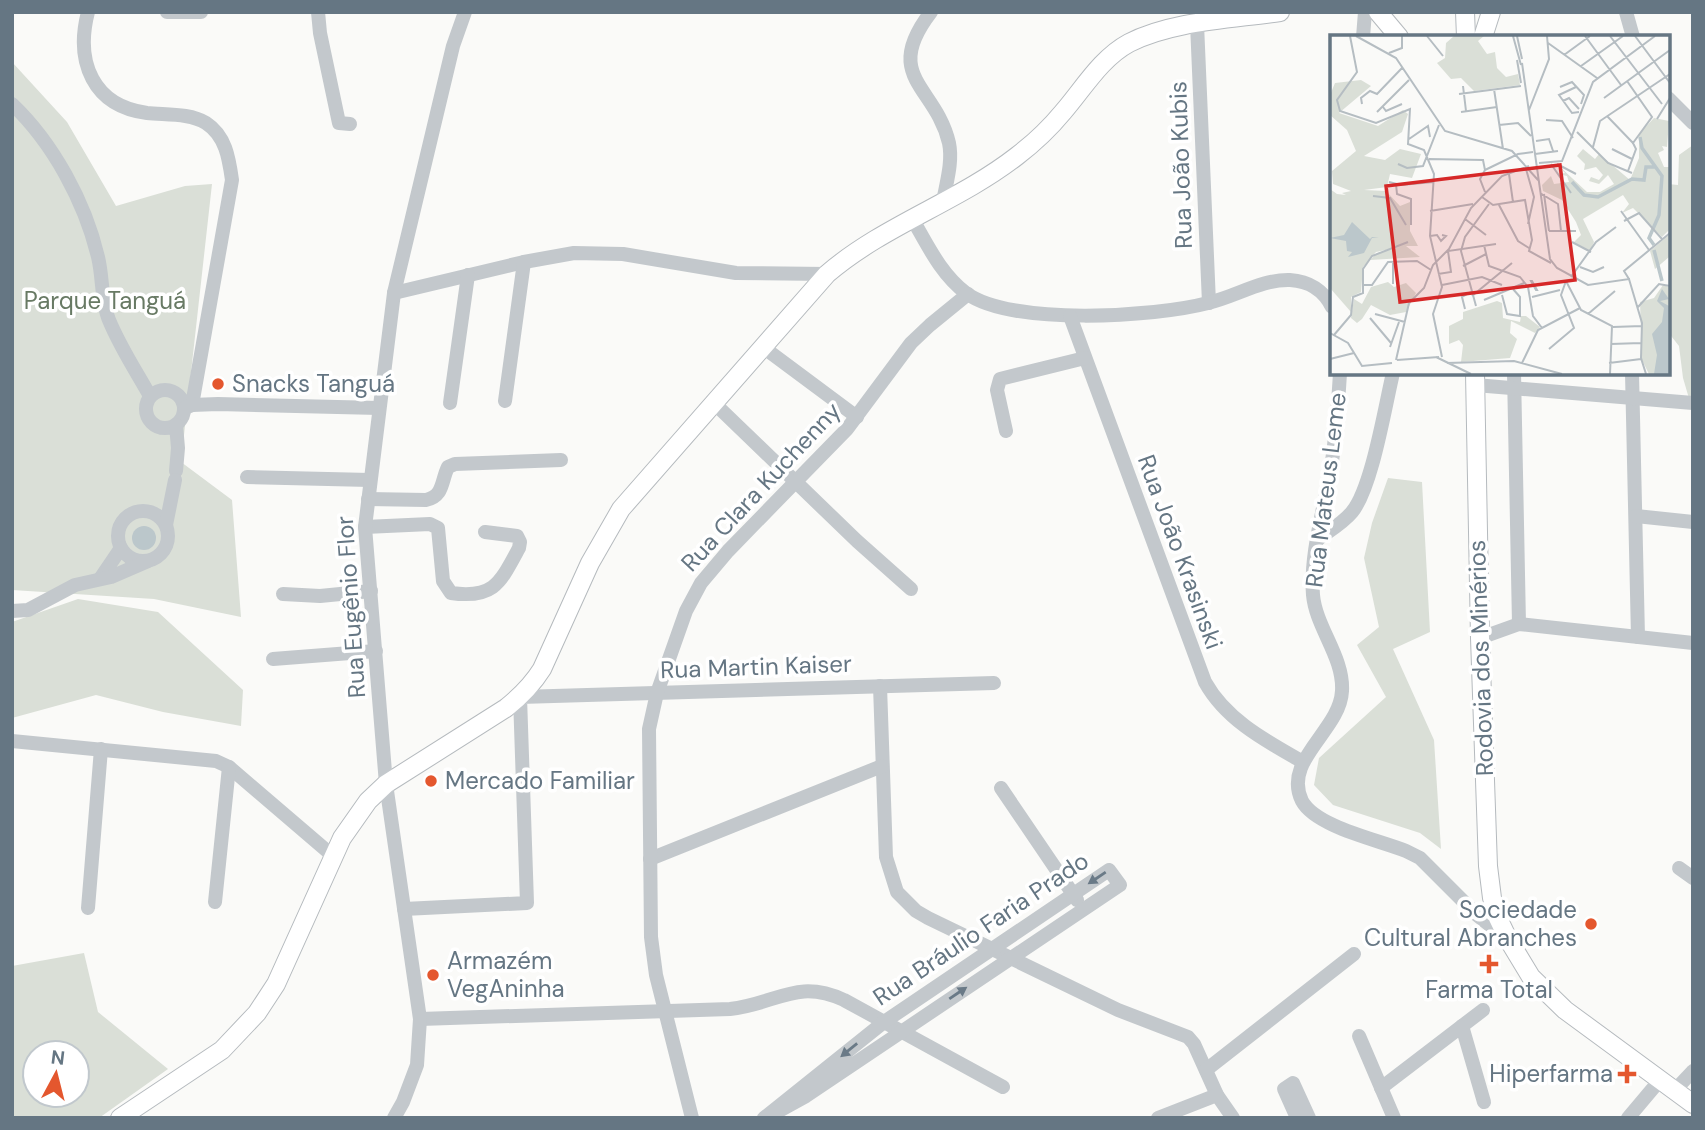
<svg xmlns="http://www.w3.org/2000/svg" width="1705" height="1130" font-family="'DM Sans',sans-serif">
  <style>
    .green { fill: #dadfd7; fill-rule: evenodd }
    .water { fill: #bbc7cb }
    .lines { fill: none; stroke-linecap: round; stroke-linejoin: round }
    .major-casing { stroke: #b5babe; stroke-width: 20 }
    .minor { stroke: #c3c8cc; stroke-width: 14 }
    .major { stroke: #fff; stroke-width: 18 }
    .oneway { fill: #6a7a87 }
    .poi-dot { fill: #e4572e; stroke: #fff; stroke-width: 2.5 }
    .labels { text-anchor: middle; stroke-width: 7; stroke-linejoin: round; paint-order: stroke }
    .street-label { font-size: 24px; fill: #657683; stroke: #fff }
    .park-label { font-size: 24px; fill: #687a64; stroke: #fff }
    .poi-label { font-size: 24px; fill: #657683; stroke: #fff; text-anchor: start }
    .inset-river { fill: none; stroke: #bbc7cb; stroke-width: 3.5 }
    .inset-road { fill: none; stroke: #b5bdc2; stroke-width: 2 }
    .view { fill: #d62828; fill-opacity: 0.15; stroke: #d62828; stroke-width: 3.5 }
    .inset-edge { fill: none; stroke: #657683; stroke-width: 3.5 }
  </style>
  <rect width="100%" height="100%" fill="#fafaf8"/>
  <g class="green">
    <polygon points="12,62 67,122 116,206 185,186 212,184 181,462 232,500 241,617 154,599 12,590"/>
    <polygon points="1693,145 1693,412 1683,378 1679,346 1668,332 1668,184 1678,185 1679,155"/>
    <polygon points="1388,478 1422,482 1430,632 1393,649 1434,740 1441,849 1420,833 1333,805 1314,785 1319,758 1386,697 1357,645 1379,627 1364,558 1372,523"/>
    <polygon points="78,599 158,612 243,690 241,726 163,712 96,695 12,718 12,622"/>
    <path d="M84 953 98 1012 168 1069 99 1118H12V966ZM35 1053H77V1095H35Z"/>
  </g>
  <circle class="water" cx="144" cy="538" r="12"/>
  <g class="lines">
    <g class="major-casing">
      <g id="major">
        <polyline points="1378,12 1399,37"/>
        <polyline points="1465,12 1466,37"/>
        <polyline points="1483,37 1491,12"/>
        <polyline points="1475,373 1480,638 1488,866 1492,898 1498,918 1508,939 1531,977 1565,1010 1693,1104"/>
        <path d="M120 1118 222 1050 257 1013 276 984 342 838 368 801 386 784 506 708C521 696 532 685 542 669L590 563 621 509 827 274C884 225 958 202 1017 156 1034 143 1049 129 1063 112 1083 89 1101 58 1129 43 1171 21 1233 19 1280 12"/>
      </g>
    </g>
    <g class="minor">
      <path d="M88 12C75 62 93 106 147 113 166 115 190 113 206 123 226 136 229 159 232 180L192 405"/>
      <polyline points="167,12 201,12"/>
      <polyline points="318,12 320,33 339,123 350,124"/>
      <path d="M931 12C881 77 936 86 949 143 953 162 946 184 943 202"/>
      <polyline points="1626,12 1633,37"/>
      <polyline points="1197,24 1209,303"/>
      <polyline points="1363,37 1365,12"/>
      <polyline points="1668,98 1693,123"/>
      <path d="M12 104C53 143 85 202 98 257 103 277 101 301 109 320 120 347 136 371 150 396"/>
      <path d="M913 220C928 246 941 274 966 293 1011 326 1155 317 1208 303 1235 297 1262 279 1290 280 1309 281 1324 291 1332 307"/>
      <polyline points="394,293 524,262 574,253 623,254 736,273 827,274"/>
      <path d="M1070 316 1205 682C1226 720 1266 741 1303 762"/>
      <polyline points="763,347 857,417"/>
      <path d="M1340 373C1338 406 1336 440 1330 474 1323 513 1310 555 1313 595 1316 628 1344 657 1342 691 1340 731 1282 760 1302 801 1316 827 1379 840 1406 851L1420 858 1477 915 1506 938"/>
      <polyline points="1514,373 1519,624"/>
      <polyline points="1632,373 1638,637"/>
      <polyline points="1475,385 1693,403"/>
      <circle cx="165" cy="409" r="19"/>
      <polyline points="505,401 524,262"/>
      <polyline points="450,403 468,275"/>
      <polyline points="715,404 857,541 911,589"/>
      <polyline points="185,408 192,405 218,404 379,408"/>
      <polyline points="176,425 178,448 176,471"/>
      <polyline points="1006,431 997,390 1000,379 1085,358"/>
      <polyline points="247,477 370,480"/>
      <path d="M368 499 426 500C444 496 441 481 448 467L455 464 561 460"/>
      <circle cx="143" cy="536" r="25"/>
      <polyline points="1636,516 1693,522"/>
      <polyline points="166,525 175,480"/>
      <path d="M365 527 430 524 438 528 443 581 451 593C494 599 500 583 519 548L520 542 517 536 485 532"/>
      <path d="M1318 539C1329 531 1343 523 1352 512 1372 488 1385 406 1393 373"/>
      <polyline points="100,579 121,548"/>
      <polyline points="283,594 320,596 371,591"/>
      <polyline points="12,611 28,610 75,585 111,577 148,561"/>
      <polyline points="1480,638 1519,624 1693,643"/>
      <polyline points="273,659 376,651"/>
      <polyline points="880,686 886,857 897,892 916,911 928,918 1118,1010 1188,1037 1194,1044 1217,1095 1233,1118"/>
      <polyline points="12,741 216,761 229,767 333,856"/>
      <polyline points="1001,788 1077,900"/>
      <polyline points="650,859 882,766"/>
      <polyline points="1679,868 1693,878"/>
      <polyline points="215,902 229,767"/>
      <polyline points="88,908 101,749"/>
      <polyline points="404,909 527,903 520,697 994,683"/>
      <path d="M420 1019 730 1009C777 1004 796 978 844 1000L1003 1087"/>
      <polyline points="1462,1026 1484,1102"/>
      <polyline points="1359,1036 1394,1118"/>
      <polyline points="1206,1070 1354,954"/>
      <polyline points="1381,1088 1483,1010"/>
      <polyline points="1675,1090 1693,1071"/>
      <polyline points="394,1118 403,1102 417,1065 420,1019 386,784 365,527 394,293 453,46 465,12"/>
      <polyline points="692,1118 656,975 651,937 649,729 657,693 686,611 701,583 728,551 847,429 911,343 930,325 968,294"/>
      <polyline points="764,1118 884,1022 1109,870 1120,885 806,1096 766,1118"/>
      <polyline points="1158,1118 1217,1095"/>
      <polyline points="1297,1118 1284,1089 1293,1083 1309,1118"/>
      <polyline points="1628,1118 1660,1080"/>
    </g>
    <use href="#major" class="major"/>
  </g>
  <defs><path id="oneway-solid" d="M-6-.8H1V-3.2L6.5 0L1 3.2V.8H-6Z" transform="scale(1.75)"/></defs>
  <g class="oneway">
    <use href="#oneway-solid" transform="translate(1097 878) rotate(146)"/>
    <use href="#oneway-solid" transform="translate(958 993) rotate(-34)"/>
    <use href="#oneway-solid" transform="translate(849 1050) rotate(141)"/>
  </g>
  <g class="poi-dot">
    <circle cx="218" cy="384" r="7"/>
    <circle cx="431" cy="781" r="7"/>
    <circle cx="1591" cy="924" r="7"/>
    <path d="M1485.5 953.5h7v7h7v7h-7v7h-7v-7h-7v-7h7z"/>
    <circle cx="433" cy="975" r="7"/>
    <path d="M1623.5 1063.5h7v7h7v7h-7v7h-7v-7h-7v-7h7z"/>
  </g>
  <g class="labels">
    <g class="street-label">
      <text transform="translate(1181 165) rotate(-92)" y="8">Rua João Kubis</text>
      <text transform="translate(761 487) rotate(-47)" y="8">Rua Clara Kuchenny</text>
      <text transform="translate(1326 490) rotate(-83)" y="8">Rua Mateus Leme</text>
      <text transform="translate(1180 552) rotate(70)" y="8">Rua João Krasinski</text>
      <text transform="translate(351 607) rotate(-94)" y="8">Rua Eugênio Flor</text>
      <text transform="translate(1481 658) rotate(-92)" y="8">Rodovia dos Minérios</text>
      <text transform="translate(756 667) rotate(-2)" y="8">Rua Martin Kaiser</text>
      <text transform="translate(981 929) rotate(-34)" y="8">Rua Bráulio Faria Prado</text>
    </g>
    <g class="park-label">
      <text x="105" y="309">Parque Tanguá</text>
    </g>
    <g class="poi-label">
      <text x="232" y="392">Snacks Tanguá</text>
      <text x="445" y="789">Mercado Familiar</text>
      <text x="1577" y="918" text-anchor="end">Sociedade<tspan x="1577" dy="28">Cultural Abranches</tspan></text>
      <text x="447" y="969">Armazém<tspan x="447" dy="28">VegAninha</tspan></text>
      <text x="1489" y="998" text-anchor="middle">Farma Total</text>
      <text x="1613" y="1082" text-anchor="end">Hiperfarma</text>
    </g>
  </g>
  <g transform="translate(1330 35)">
    <rect width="340" height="340" fill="#fafaf8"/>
    <path d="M124 1H154L148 6 157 19 165 17 167 33 176 42 188 39 190 50 144 56 131 43 121 44 107 28 115 23 116 8ZM31 45 41 51 9 78 48 91 73 75 78 79 72 97 34 121 55 125 70 114 91 119 82 143 60 139 57 152 34 155 56 156 70 171 80 167V196L88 211H76L90 222 40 225 47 218 70 212 46 217 33 232 31 257 21 262V277L0 253V154L7 159 16 160 12 158 21 156 3 149 2 136 26 116 17 95 0 80V60L5 48ZM324 83 339 86 337 112 332 111 334 115 328 118 334 132H340L339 195 332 202 303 173 292 178 299 169 293 160 253 184 264 207 260 216 244 207 251 200 246 187 232 165 213 156 212 150 221 141 224 149 239 147 237 141 228 139 235 138 228 130 257 157H270L284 149 278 140 269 149 259 146 261 142 269 145 273 140 266 132 254 135 255 129 247 121 253 114 265 124 269 119 300 145 309 123V99ZM339 200V222L325 234 320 216ZM58 247 64 252 76 248 86 258 76 277 60 280 41 270 32 284 27 288 21 283 24 264 32 269 41 252ZM333 250 339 252V339H319L312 325 310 267 324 263ZM167 266 172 268 173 283 190 287 191 281H196L210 292 205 298 181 286 180 298 187 304 180 323 131 327 133 310 129 305 119 309V291L133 284V277Z" fill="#dadfd7"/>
    <path d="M22 187 40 204 42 202 49 203H42L34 218 18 222 22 217 17 216 16 206 0 203 14 200ZM332 254 339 264 330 266 339 271V339H324L327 320 322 299 332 287 334 273 327 266Z" fill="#bbc7cb"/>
    <path class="inset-river" d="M310 102 312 113 332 141 329 180 319 203 324 210M242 147 254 160 268 162 302 144 314 145 316 132H325M324 215 332 246"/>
    <path class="inset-road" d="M20 1 27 37 7 65 10 76 46 88 80 74 78 109 94 115 104 139 100 201 112 252 103 279 112 322M26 1 66 23 115 96 182 116 208 145M97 1 113 21M183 1 191 30M187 1 192 24M255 1 291 50M280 1 332 69M305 1 340 48M218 8 267 43M59 18 72 13V1M234 20 260 1M187 25 191 48M192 28 220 224 227 233 258 250 299 244 312 288 311 323 316 339M251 31 293 1M297 46 322 82 303 108M133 51 136 76M230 52 242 47 254 60 251 69M246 52 229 60 242 78 249 77M164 54 173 114M129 59 191 51M274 63 340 15M233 66 239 63 249 74M32 69 31 63 40 56 47 59 72 33M53 72 56 76 72 69M199 75 219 24 217 1M47 77 79 45M131 77 167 72M277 81 303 108M327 84 340 63M216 85 232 86 243 103M169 90 188 88 201 101M247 97 278 128 302 138M79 104 98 91 100 102M206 106 219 104 223 116M263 112 270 86 340 39M282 114 302 124M205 119 228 116M99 124 153 125 155 135 150 144 155 157M209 128 232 126 263 47 325 1M68 129 77 133 93 131 109 90M221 129 241 158M227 129 246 139M196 134 204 162 198 189M155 135 188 119 203 117M298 136 306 114 303 108M179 139 183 167M59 147 71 150 103 147M66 149 67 159 81 164V190M210 158 228 169 231 196M214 159 219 196M43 161 60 163 76 190M152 162 163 170 195 165 202 205 199 216 221 228M169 170 188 206 199 213M100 176 143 169M291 176 319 215M135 184 156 200M294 186 309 178 332 204M219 196H246M100 201 107 200 111 206 116 201 112 200M242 207 261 217M154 210 159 231 190 242 198 252 203 281 212 293M63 227V249M133 231 156 219M250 232 263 237 274 232M108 239 121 237 118 216 166 209M241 242 266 207 286 192M299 244 294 236 340 198M201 246H202L207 255H206ZM236 246 251 275 282 291 280 339M33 250H42L58 227 87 226 101 235M112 250 152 242 172 250M172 260 177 279 190 281V262L183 254M142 261 182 228 148 256M202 262 230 255M154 265 194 248M146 271 131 216 135 202 159 169M308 272 329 249 340 251M135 274 132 262 141 257M45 279 75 287M258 279 285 256M40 283 61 308M283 292 312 291M0 298 18 308 32 331 62 328M4 300 21 280 23 262 33 258V234L42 221 78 207M281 309 311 308M60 312 69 287M219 314 244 293 231 260 236 246M106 322 141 339M0 324 24 318M66 325 79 268 94 253 103 230 119 214 141 173 172 141 199 131M67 325 109 322M117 328 184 326 232 339M192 328 208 295 250 273M279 328 311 324"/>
    <path class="view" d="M230 130 245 245 70 267 56 151Z"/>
    <rect width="340" height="340" class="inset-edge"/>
  </g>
  <rect width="1705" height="1130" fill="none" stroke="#657683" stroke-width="28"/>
  <g transform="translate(56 1074) rotate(7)"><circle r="33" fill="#ffffff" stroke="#c1c8cd" stroke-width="2"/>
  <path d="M0-5L12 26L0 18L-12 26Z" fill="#e4572e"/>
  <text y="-10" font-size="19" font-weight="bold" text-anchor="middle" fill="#657683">N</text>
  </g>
</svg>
